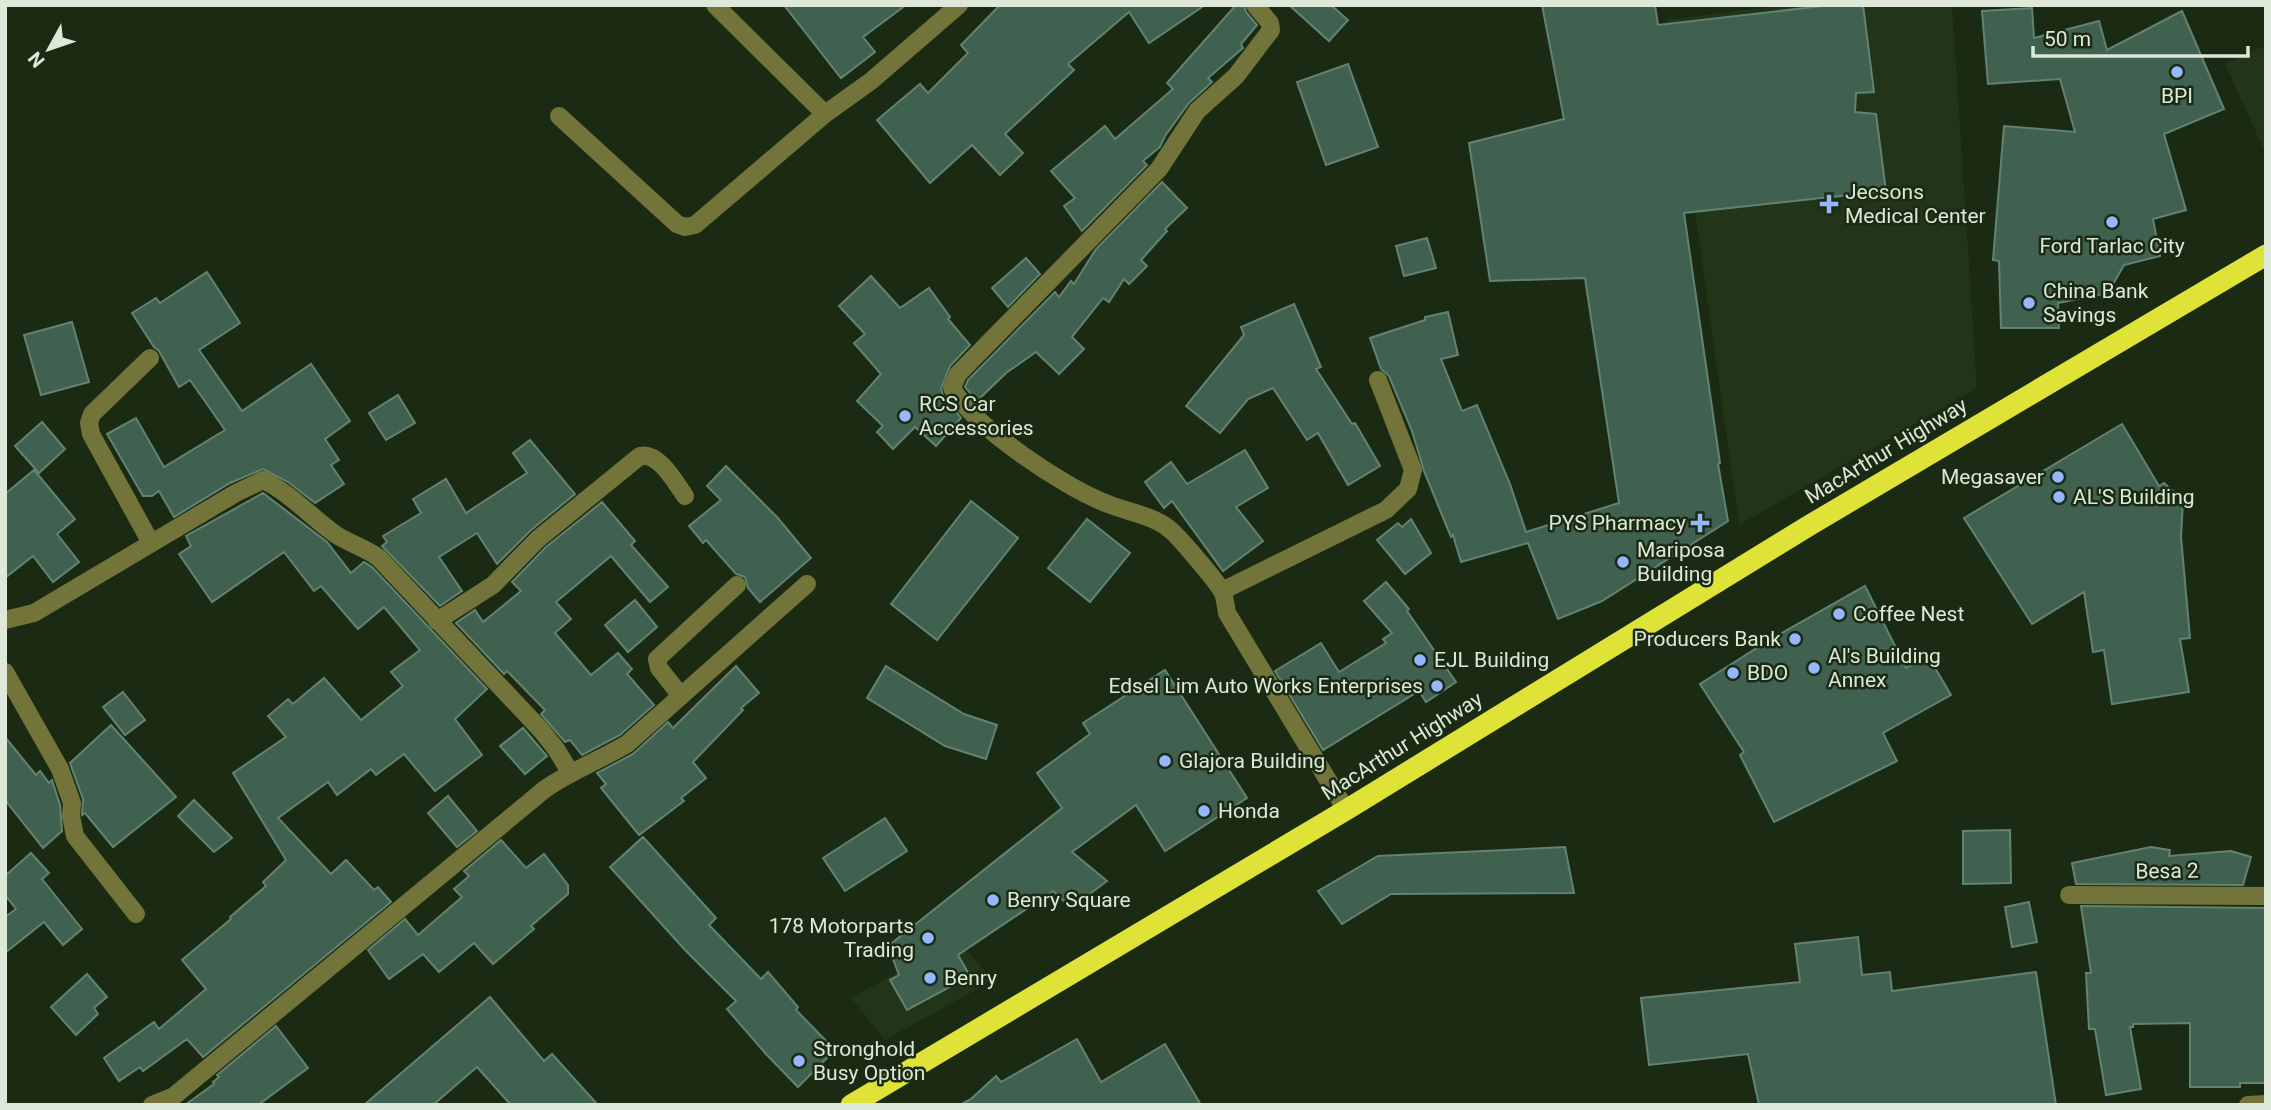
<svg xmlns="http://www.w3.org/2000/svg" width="2271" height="1110" font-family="Roboto,sans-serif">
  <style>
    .built { fill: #223518 }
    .building { fill: #406050; stroke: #628372; stroke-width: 2 }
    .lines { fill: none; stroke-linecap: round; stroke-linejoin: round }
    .minor { stroke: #72743a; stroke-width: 18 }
    .highway { stroke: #e0e337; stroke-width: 21 }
    .poi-dot { fill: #95b7fd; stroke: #1b2b13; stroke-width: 2.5 }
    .labels { text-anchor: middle; stroke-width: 5; stroke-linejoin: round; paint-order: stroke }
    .poi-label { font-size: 21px; fill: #dde8d8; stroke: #1b2b13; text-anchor: start }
    .street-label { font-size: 21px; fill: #dde8d8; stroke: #1b2b13 }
  </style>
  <rect width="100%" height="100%" fill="#1b2b13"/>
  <g class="built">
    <polygon points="1783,5 1952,5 1977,388 1739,525 1668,20"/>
    <polygon points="2266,45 2266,154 2225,64"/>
    <polygon points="956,940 994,980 885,1040 851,998"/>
  </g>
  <g class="building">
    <polygon points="784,5 906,5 863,37 875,52 841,78"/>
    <polygon points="1000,5 1205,5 1149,43 1129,12 1068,64 1074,70 1005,134 1023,153 1000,175 972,145 930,183 877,120 920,84 928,93 968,53 961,45"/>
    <polygon points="1236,5 1244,5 1246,12 1257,25 1241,44 1243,48 1208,78 1212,82 1189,103 1165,136 1160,147 1143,161 1147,165 1082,231 1064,206 1075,198 1051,171 1105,126 1115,139 1173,89 1167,83"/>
    <polygon points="1289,5 1331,5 1348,20 1329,41"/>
    <polygon points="1542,5 1655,5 1658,25 1831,5 1863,5 1874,92 1856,93 1855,112 1876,114 1886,191 1684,213 1720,463 1718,464 1728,521 1602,601 1558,619 1528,543 1461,562 1453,535 1451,537 1424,471 1412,431 1389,376 1381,369 1370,338 1425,320 1425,317 1448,312 1458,355 1441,359 1462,411 1477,405 1510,484 1526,532 1619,503 1585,278 1490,281 1469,143 1564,119"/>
    <polygon points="2032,8 2034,38 2099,21 2107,50 2182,11 2224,109 2164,134 2186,210 2153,219 2160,256 2124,265 2108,293 2058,303 2059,328 2001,328 1999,261 1993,260 2004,126 2075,132 2060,79 1988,84 1982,11"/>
    <polygon points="1348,64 1378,147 1326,165 1297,82"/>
    <polygon points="1162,182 1187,208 1165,229 1167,231 1141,260 1147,266 1129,284 1124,279 1109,302 1103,298 1072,337 1084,349 1059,374 1036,352 1006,373 977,401 965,387 968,380 1055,292 1059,297 1071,281 1074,284 1096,249"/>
    <polygon points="1427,238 1436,268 1404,276 1396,246"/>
    <polygon points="1026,258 1040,274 1008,307 992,288"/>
    <polygon points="207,272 240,323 199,350 242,411 311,364 350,421 325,439 339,460 331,465 344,484 315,503 288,482 263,469 230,483 174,517 159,491 152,496 143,496 107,434 136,418 164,467 225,430 190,380 179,387 159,351 154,347 132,313 156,298 160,303"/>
    <polygon points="871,276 900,308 929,288 950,317 948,319 970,345 950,366 941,389 943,395 961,418 936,446 915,427 893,449 877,432 883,426 857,401 881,374 854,343 865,334 839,306"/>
    <polygon points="1294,304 1321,367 1316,369 1352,424 1355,423 1380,466 1348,485 1318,433 1307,440 1273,388 1248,399 1220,433 1186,406 1244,335 1241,327"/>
    <polygon points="72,322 89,382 41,395 24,335"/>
    <polygon points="398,395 415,423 386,440 369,413"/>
    <polygon points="42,422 65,449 39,473 15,446"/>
    <polygon points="2122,424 2159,486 2164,483 2183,500 2181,537 2190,638 2180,639 2189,692 2112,704 2104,650 2093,652 2084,592 2032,624 1964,518"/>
    <polygon points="530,440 575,494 531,530 497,564 477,533 439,557 462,591 440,606 382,546 387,542 383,536 421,513 413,499 446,479 466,513 527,473 513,453"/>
    <polygon points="1245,450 1268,488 1236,507 1263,541 1223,571 1172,501 1164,508 1145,482 1171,462 1187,484"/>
    <polygon points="726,466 777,517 811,558 760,602 748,588 745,577 736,574 706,540 703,543 689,526 721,500 707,486"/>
    <polygon points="34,470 75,519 57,534 79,562 53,582 33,556 5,578 5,494"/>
    <polygon points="263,493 327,542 351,573 364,562 372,567 487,689 455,719 482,755 435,791 404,754 376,775 371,769 337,795 328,782 278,818 331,874 346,860 374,890 378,887 391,902 203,1057 187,1039 143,1071 140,1067 119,1081 104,1058 154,1022 159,1029 206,989 182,960 231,919 230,917 266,886 263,882 286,860 233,773 286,737 268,716 288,699 293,704 324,678 361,720 403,686 391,672 420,650 384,607 358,629 321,586 314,591 284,552 212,602 179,554 191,546 186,536"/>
    <polygon points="971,501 1018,538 937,640 891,604"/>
    <polygon points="602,502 635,541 631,545 668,587 650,602 611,556 556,602 571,619 555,633 591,675 618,653 632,669 627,674 654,705 620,735 582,755 570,740 565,742 541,714 545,710 507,671 504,674 456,623 475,610 483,622 521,591 512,582 546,547"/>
    <polygon points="1087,519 1130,553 1090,602 1048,568"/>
    <polygon points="1411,519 1431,553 1405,574 1377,540 1398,523 1402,527"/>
    <polygon points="1386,582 1409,609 1407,611 1456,682 1426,702 1419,691 1323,750 1275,671 1321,643 1339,672 1386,643 1383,639 1392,633 1364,601"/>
    <polygon points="1865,586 1906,668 1928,656 1951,695 1883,733 1897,761 1774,822 1740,755 1744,752 1700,684 1766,642"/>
    <polygon points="635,600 657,627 628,652 605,625"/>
    <polygon points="736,666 759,693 741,708 743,710 693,762 706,778 681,798 684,801 639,835 601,788 606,784 597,773 633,754 668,722 673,728"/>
    <polygon points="886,666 964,714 997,725 986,759 945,746 867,698"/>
    <polygon points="1165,670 1247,798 1165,851 1136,805 1072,852 1107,881 1071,908 1053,891 958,955 970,976 907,1010 890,980 899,975 888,946 1062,808 1037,773 1090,734 1083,723"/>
    <polygon points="123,692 145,720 125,735 103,707"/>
    <polygon points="111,725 176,797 113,847 85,813 82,815 83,799 70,763"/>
    <polygon points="523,728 547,756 525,774 500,746"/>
    <polygon points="5,737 36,775 40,771 49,783 52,780 60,805 62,831 43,848 5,800"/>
    <polygon points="448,796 477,831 457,847 428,813"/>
    <polygon points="194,800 232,838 214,852 178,816"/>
    <polygon points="885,818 907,851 845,891 823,858"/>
    <polygon points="2010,830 2011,883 1963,884 1963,831"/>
    <polygon points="643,837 716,918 709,925 761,979 768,972 798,1007 796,1010 835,1050 798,1087 766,1054 727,1009 736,1001 685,950 610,867"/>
    <polygon points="501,840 526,868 544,854 568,885 568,894 531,926 534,929 493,964 474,943 439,972 423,954 389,979 368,950 405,919 418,935 462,897 454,889 469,876 464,871"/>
    <polygon points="1565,847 1574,893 1391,894 1342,924 1318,891 1378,856"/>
    <polygon points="2151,847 2170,850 2169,856 2231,851 2251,857 2243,885 2076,884 2072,863"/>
    <polygon points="31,853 49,873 42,879 82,929 63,945 44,922 5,953 5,917 16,909 5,895 5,876"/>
    <polygon points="2029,902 2037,942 2012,947 2005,907"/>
    <polygon points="2081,906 2266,908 2266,1083 2240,1083 2240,1087 2190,1087 2190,1023 2133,1024 2133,1027 2130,1027 2141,1089 2106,1095 2095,1029 2089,1029 2086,973 2091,973"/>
    <polygon points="1858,937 1862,975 1890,972 1892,991 2036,972 2056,1105 1759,1105 1748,1054 1649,1065 1641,998 1800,982 1795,944"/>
    <polygon points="87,974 107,997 94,1008 98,1014 76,1035 51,1007"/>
    <polygon points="490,997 544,1061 552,1054 598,1105 511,1105 477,1067 433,1105 364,1105"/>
    <polygon points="276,1026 308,1068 258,1105 185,1105 214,1084 213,1082 219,1077 217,1075"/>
    <polygon points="1077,1039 1101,1082 1165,1044 1201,1105 960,1105 971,1099 996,1076 1001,1082"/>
  </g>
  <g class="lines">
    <g class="minor">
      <polyline points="715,5 825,114"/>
      <path d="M1255 5 1270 23 1271 30 1236 76 1197 111 1159 169 958 374 952 388C975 428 1065 488 1108 504 1127 512 1151 515 1168 528 1177 534 1219 584 1223 593 1225 599 1226 607 1227 613L1346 810"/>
      <polyline points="559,116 677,224 685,227 695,225 825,114 871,81 959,5"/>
      <polyline points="150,358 92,414 89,423 91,434 151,543"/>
      <polyline points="1222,591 1386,510 1408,489 1413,470 1378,380"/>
      <path d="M5 620 34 613 236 493 263 480C290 493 310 516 335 534 348 543 366 548 379 558L541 730 556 749 570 772"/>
      <path d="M437 621 493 585 538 539 640 456C659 452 675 482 685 496"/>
      <polyline points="5,672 60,769 72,803 71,816 75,836 136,914"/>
      <polyline points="681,696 659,668 657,659 737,585"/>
      <polyline points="2069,895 2266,896"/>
      <path d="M152 1105 174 1096 545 789C571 771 600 760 627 744L807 584"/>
      <polyline points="2248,1105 2266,1104"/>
    </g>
    <polyline class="highway" points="851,1105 1346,810 1810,525 2266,255"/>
  </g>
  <g class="poi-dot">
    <circle cx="2177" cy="72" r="7"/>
    <path d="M1825.5 193.5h7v7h7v7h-7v7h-7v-7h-7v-7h7z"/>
    <circle cx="2112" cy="222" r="7"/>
    <circle cx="2029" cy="303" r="7"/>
    <circle cx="905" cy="416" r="7"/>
    <circle cx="2058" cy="477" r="7"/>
    <circle cx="2059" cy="497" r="7"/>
    <path d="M1696.5 512.5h7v7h7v7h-7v7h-7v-7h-7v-7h7z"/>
    <circle cx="1623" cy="562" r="7"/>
    <circle cx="1839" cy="614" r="7"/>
    <circle cx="1795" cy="639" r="7"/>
    <circle cx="1420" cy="660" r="7"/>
    <circle cx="1814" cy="668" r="7"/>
    <circle cx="1733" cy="673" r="7"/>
    <circle cx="1437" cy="686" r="7"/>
    <circle cx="1165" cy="761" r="7"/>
    <circle cx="1204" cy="811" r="7"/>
    <circle cx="993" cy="900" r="7"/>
    <circle cx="928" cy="938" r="7"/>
    <circle cx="930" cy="978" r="7"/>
    <circle cx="799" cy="1061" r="7"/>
  </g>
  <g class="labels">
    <g class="poi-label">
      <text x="2177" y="103" text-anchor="middle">BPI</text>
      <text x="1845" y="199">Jecsons<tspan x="1845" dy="24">Medical Center</tspan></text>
      <text x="2112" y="253" text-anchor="middle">Ford Tarlac City</text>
      <text x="2043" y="298">China Bank<tspan x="2043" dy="24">Savings</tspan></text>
      <text x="919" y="411">RCS Car<tspan x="919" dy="24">Accessories</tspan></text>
      <text x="2044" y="484" text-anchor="end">Megasaver</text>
      <text x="2073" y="504">AL'S Building</text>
      <text x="1686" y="530" text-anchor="end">PYS Pharmacy</text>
      <text x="1637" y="557">Mariposa<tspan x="1637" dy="24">Building</tspan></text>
      <text x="1853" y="621">Coffee Nest</text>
      <text x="1781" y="646" text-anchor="end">Producers Bank</text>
      <text x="1828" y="663">Al's Building<tspan x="1828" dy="24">Annex</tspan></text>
      <text x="1434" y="667">EJL Building</text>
      <text x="1747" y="680">BDO</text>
      <text x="1423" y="693" text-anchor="end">Edsel Lim Auto Works Enterprises</text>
      <text x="1179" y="768">Glajora Building</text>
      <text x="1218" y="818">Honda</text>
      <text x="1007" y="907">Benry Square</text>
      <text x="914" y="933" text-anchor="end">178 Motorparts<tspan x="914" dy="24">Trading</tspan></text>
      <text x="944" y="985">Benry</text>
      <text x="813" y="1056">Stronghold<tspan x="813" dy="24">Busy Option</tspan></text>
    </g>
    <g class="street-label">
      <text transform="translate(1886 451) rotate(-31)" y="7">MacArthur Highway</text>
      <text transform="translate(1402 746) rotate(-32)" y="7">MacArthur Highway</text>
      <text transform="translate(2167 871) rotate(-1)" y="7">Besa 2</text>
    </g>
  </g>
  <rect width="2271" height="1110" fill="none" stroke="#dde8d8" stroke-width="14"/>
  <g transform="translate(49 49) rotate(230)" stroke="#1b2b13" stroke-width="5" paint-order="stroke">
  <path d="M0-5L12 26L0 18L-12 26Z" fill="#dde8d8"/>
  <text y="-10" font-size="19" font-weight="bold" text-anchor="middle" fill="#dde8d8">N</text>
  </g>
  <path d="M2033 46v10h215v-10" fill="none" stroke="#dde8d8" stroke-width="3.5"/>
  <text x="2044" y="46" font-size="21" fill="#dde8d8" stroke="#1b2b13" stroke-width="5" paint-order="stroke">50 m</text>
</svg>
